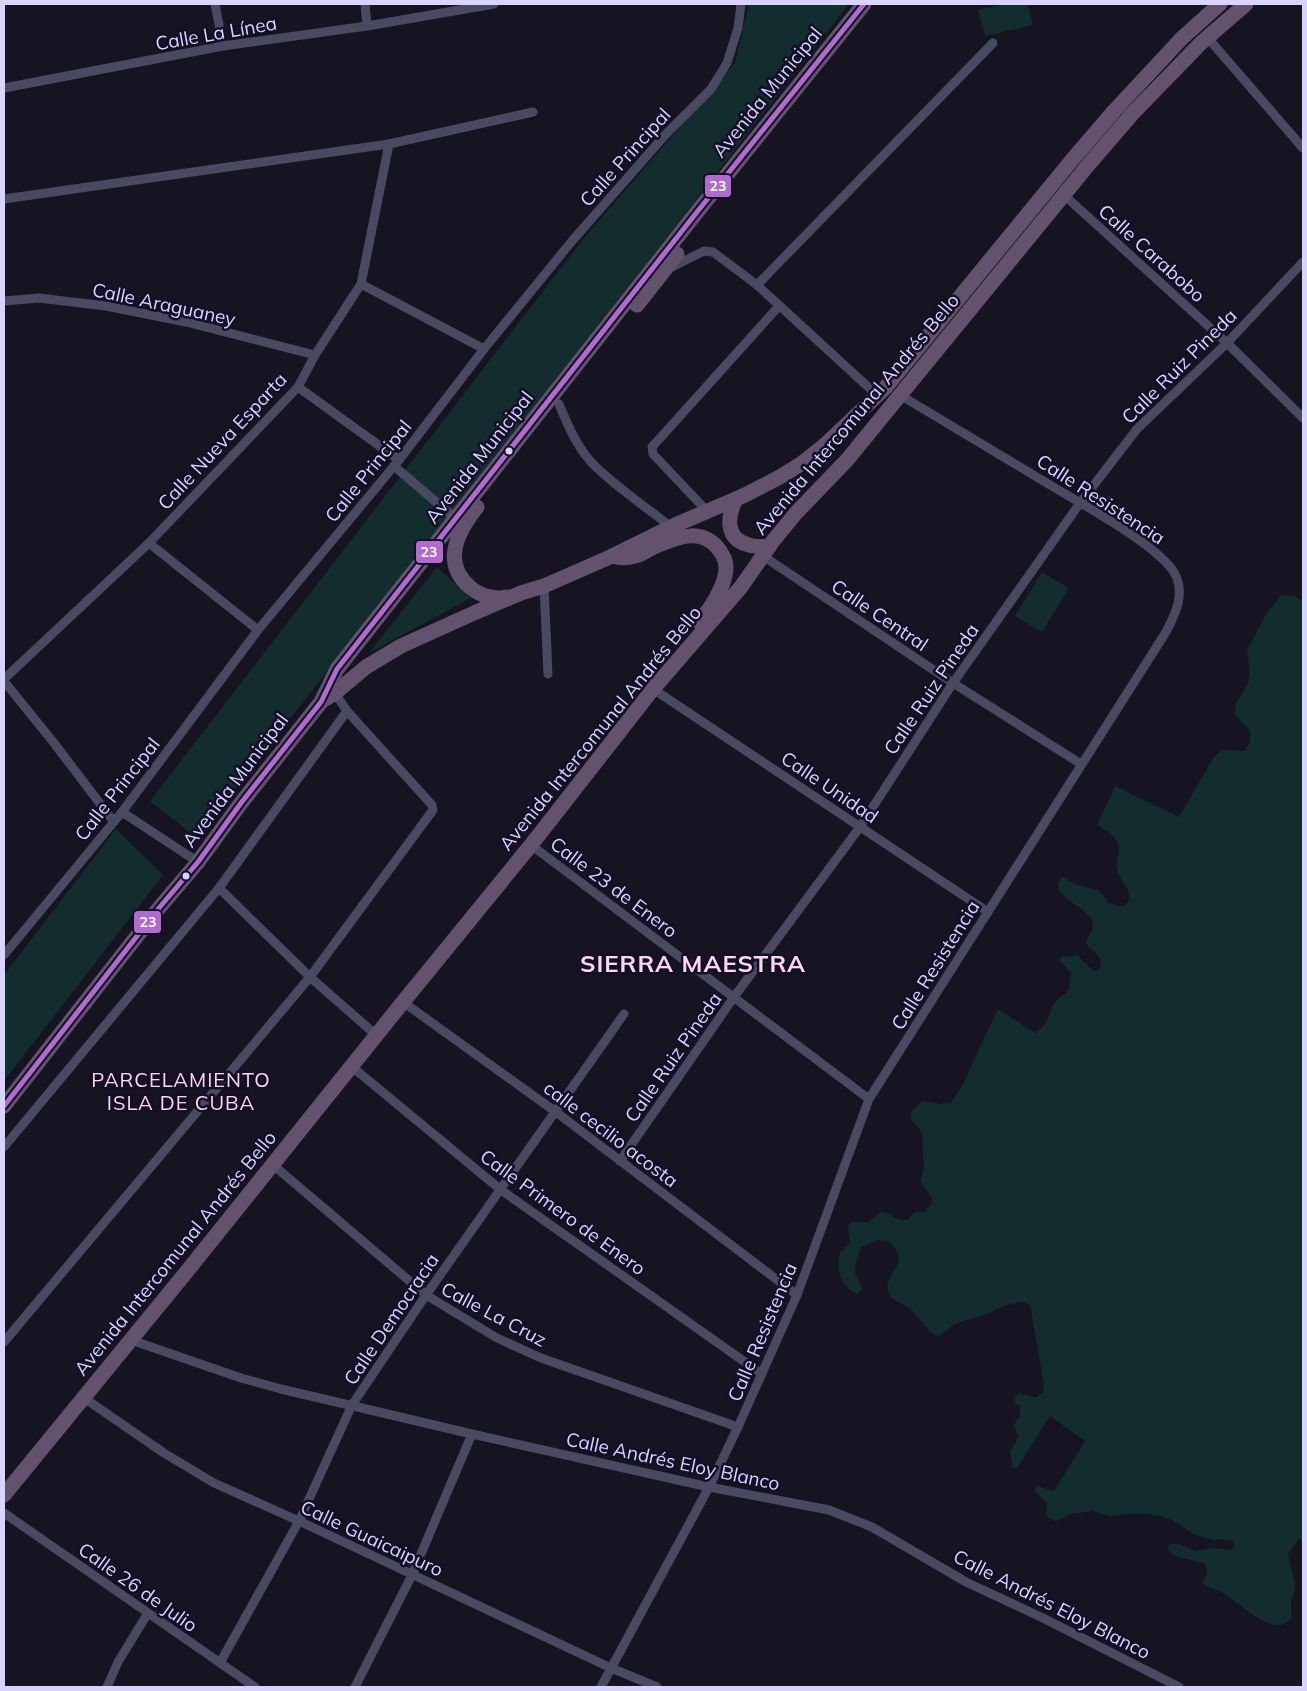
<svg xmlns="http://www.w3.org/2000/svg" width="1307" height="1691" font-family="Mulish,sans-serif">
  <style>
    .green { fill: #132c2d }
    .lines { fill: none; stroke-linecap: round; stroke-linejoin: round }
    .minor { stroke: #4a4962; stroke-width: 9 }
    .trunk { stroke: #62526e; stroke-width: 15 }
    .bus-1-casing { stroke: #130f26; stroke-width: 9 }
    .bus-1 { stroke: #b06ccc; stroke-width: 5 }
    .bus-dot { fill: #d9d4ff; stroke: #130f26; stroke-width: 2 }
    .labels { text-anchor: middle; stroke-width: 5; stroke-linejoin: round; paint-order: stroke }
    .street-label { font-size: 19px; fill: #d9d4ff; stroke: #130f26 }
    .neighbourhood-label { font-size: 20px; letter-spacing: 1px; fill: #ffd6f0; stroke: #130f26 }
    .district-label { font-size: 24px; font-weight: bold; letter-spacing: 1px; fill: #ffd6f0; stroke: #130f26 }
    .line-badge { stroke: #130f26; stroke-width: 2 }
    .badge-label { font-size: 14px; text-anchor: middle; font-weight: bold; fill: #fff }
  </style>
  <rect width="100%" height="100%" fill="#161421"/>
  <g class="green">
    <polygon points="749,4 849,4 197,838 150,801 584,238 735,63"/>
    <polygon points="1004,4 1028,4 1033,25 985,36 978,10"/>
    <polygon points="437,567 471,598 369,653"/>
    <polygon points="1042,572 1069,588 1042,632 1015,616"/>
    <path d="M1282 595 1294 596 1303 601V1540L1299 1539 1288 1554 1295 1584V1590L1291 1601 1292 1617C1276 1642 1239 1602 1223 1593 1216 1589 1209 1588 1202 1583 1206 1575 1210 1570 1204 1563 1192 1559 1172 1559 1167 1549L1170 1544H1180L1195 1551 1211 1548 1233 1550 1235 1545 1232 1541 1220 1539 1214 1540 1195 1535 1172 1520 1160 1516 1136 1513 1110 1516 1093 1511 1070 1514 1060 1520 1055 1521 1049 1518 1046 1514 1047 1503 1035 1491 1037 1486 1054 1491 1085 1441 1050 1416 1017 1468 1013 1469 1010 1452 1018 1437 1014 1426 1016 1420 1020 1417V1406L1015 1403V1397L1019 1394 1036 1397 1043 1392 1044 1384 1030 1305C1015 1297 996 1311 982 1316 973 1319 963 1320 955 1324 948 1328 944 1335 936 1336 925 1329 919 1316 909 1308 903 1303 890 1300 888 1292 884 1269 914 1265 888 1241L876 1240 860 1248C859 1253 854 1269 855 1273 857 1279 861 1283 862 1289L858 1294C840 1288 835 1268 840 1252 856 1241 848 1240 848 1225L852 1222H868L881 1212C892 1213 896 1221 907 1220L915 1212H925L931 1204 932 1198 922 1184 921 1179 924 1168 922 1133 911 1119V1113L914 1108 923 1101 940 1104 951 1103 963 1084 998 1009 1035 1033C1051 1025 1048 1008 1057 1000 1060 996 1066 995 1069 989 1070 985 1070 978 1071 973L1059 960 1062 956 1067 957 1077 955 1093 971 1098 970C1108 957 1091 952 1086 943 1087 936 1094 931 1093 924 1091 906 1045 897 1062 877L1077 885 1098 890 1109 903 1119 906 1125 905 1129 901C1131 888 1119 881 1117 868 1115 860 1121 852 1118 844 1115 835 1105 830 1097 825L1115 786 1179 817 1214 757 1222 750 1244 751 1250 742V731L1235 714 1236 703 1248 684 1250 672 1247 650 1267 612Z"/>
    <polygon points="116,829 163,875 4,1081 4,975"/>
  </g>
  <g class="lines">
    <g class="minor">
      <polyline points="215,4 223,46"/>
      <polyline points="365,4 367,26"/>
      <polyline points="1207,37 1303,148"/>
      <polyline points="4,88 223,46 367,26 494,4"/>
      <polyline points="1064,195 1227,343 1303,418"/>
      <polyline points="4,199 389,144"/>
      <polyline points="668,269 704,251 713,252 757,285 878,396"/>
      <polyline points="361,284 484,349"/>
      <polyline points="757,285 993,43"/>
      <polyline points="4,301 39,298 106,306 186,322 315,355"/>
      <polyline points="298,387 399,460"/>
      <path d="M559 404C568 426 578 450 596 467 618 488 647 508 671 527"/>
      <polyline points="394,466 456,519"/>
      <polyline points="707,511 653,454 652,447 779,306"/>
      <polyline points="149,543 258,630"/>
      <polyline points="763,556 953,683 1081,764"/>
      <polyline points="544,586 548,674"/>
      <polyline points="4,679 149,543 298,387 315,355 361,284 389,144 533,112"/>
      <polyline points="4,681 54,743 114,822"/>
      <polyline points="653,689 988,912"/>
      <polyline points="122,812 198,862"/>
      <polyline points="531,845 869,1099"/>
      <polyline points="219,888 310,977 376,1035"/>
      <polyline points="4,955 122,812 258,630 399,460 484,349 572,241 666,134 711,89 727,63 738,28 741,4"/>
      <polyline points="403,1002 556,1112 797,1295"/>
      <polyline points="351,1066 501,1190 762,1374"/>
      <polyline points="4,1147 219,888 347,711"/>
      <polyline points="620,1161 734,997 860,827 953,683 1080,503 1137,429 1227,343 1303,262"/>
      <polyline points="272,1164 426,1295 497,1338 541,1358 738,1427"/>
      <polyline points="131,1340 241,1378 281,1389 472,1434 709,1487 829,1510 872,1527 966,1582 1043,1618 1179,1687"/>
      <polyline points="4,1342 310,977 433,810 432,805 347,711 335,693"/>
      <polyline points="84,1398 164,1453 214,1483 299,1521 611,1668 657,1687"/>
      <polyline points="4,1513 255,1687"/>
      <polyline points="220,1663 299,1521 352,1405 426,1295 624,1014"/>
      <polyline points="107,1687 118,1662 148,1613"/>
      <polyline points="355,1687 412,1575 472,1434"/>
      <path d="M601 1687 709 1487 738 1427 797 1295 869 1099 1166 632C1176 613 1185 594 1175 574 1160 546 1080 503 1050 485 1000 455 950 425 900 395"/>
    </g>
    <g class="trunk">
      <polyline points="637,305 677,254"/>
      <path d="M736 499C727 517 725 539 749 545 755 547 763 546 769 547"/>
      <path d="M477 507C457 532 441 564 471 588 481 596 495 600 507 597"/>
      <path d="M616 557C621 558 629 558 635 556 641 555 647 550 652 548 679 536 706 525 723 556 734 575 711 608 699 622"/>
      <polyline points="322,701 335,693 366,667 401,646 474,613 521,593 544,586 610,557 675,525 743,496 778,478 801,464 825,445 886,387 1072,160 1115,110 1182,38 1220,4"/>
      <polyline points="4,1106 159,908 198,862 241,803 321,702 337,669 693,217 864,4"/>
      <polyline points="4,1495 188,1270 403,1002 531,845 653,689 741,587 773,541 796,513 847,460 1089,164 1132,114 1201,43 1246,4"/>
    </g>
    <g class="bus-1-casing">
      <polyline id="bus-1" points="4,1106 159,908 198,862 241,803 321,702 337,669 693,217 864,4"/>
    </g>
    <use href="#bus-1" class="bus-1"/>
  </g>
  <g class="bus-dot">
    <circle cx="509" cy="451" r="4.5"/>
    <circle cx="186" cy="876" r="4.5"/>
  </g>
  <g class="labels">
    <g class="street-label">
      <text transform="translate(216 33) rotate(-10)" y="7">Calle La Línea</text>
      <text transform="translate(767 92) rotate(-51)" y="7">Avenida Municipal</text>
      <text transform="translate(625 157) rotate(-48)" y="7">Calle Principal</text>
      <text transform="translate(1152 253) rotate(42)" y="7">Calle Carabobo</text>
      <text transform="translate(164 304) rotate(12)" y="7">Calle Araguaney</text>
      <text transform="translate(1179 366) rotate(-45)" y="7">Calle Ruiz Pineda</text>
      <text transform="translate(856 414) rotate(-50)" y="7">Avenida Intercomunal Andrés Bello</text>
      <text transform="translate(222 441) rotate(-47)" y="7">Calle Nueva Esparta</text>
      <text transform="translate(479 457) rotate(-52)" y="7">Avenida Municipal</text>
      <text transform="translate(368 471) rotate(-51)" y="7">Calle Principal</text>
      <text transform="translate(1101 499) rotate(33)" y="7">Calle Resistencia</text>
      <text transform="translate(880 615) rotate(34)" y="7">Calle Central</text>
      <text transform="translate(931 689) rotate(-56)" y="7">Calle Ruiz Pineda</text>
      <text transform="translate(600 728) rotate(-51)" y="7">Avenida Intercomunal Andrés Bello</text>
      <text transform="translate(235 780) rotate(-53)" y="7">Avenida Municipal</text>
      <text transform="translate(830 787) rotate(34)" y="7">Calle Unidad</text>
      <text transform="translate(117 789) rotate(-52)" y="7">Calle Principal</text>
      <text transform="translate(614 887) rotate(37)" y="7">Calle 23 de Enero</text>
      <text transform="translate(935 965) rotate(-58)" y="7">Calle Resistencia</text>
      <text transform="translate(673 1057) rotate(-55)" y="7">Calle Ruiz Pineda</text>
      <text transform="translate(611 1134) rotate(37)" y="7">calle cecilio acosta</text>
      <text transform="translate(563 1212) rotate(36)" y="7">Calle Primero de Enero</text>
      <text transform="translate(175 1253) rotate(-51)" y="7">Avenida Intercomunal Andrés Bello</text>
      <text transform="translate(494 1314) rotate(28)" y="7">Calle La Cruz</text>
      <text transform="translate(391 1319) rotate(-56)" y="7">Calle Democracia</text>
      <text transform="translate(762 1332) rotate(-67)" y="7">Calle Resistencia</text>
      <text transform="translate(673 1461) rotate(12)" y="7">Calle Andrés Eloy Blanco</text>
      <text transform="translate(372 1538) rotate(25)" y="7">Calle Guaicaipuro</text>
      <text transform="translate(138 1587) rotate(35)" y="7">Calle 26 de Julio</text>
      <text transform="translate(1052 1604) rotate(27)" y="7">Calle Andrés Eloy Blanco</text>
    </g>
    <g class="neighbourhood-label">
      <text x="181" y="1087">PARCELAMIENTO<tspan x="181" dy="23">ISLA DE CUBA</tspan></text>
    </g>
    <g class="district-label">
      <text x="693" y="972">SIERRA MAESTRA</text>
    </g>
  </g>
  <g class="line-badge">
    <rect x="704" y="174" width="28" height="24" rx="5" fill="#b06ccc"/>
    <rect x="415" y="540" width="29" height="24" rx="5" fill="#b06ccc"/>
    <rect x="133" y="910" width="29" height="24" rx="5" fill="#b06ccc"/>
  </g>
  <g class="badge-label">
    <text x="718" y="191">23</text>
    <text x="429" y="557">23</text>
    <text x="148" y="927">23</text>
  </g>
  <rect width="1307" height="1691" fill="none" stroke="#d9d4ff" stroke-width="10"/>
</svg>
